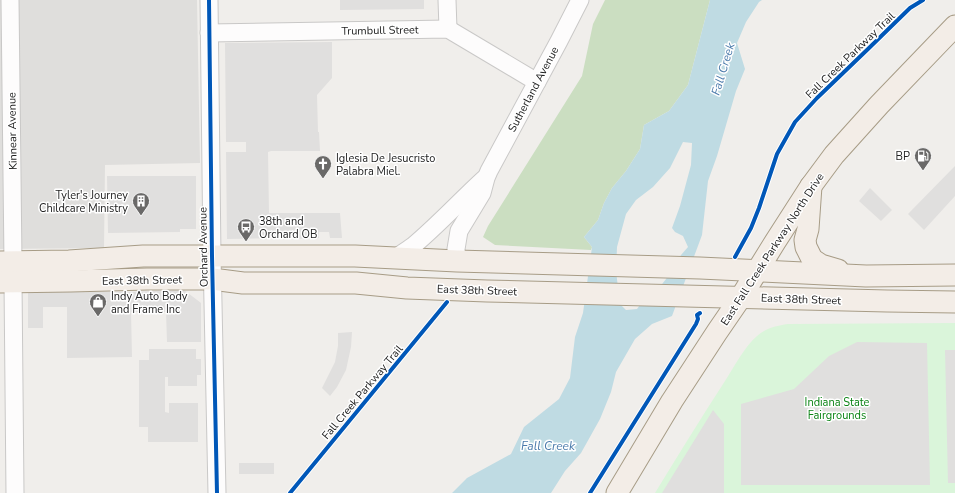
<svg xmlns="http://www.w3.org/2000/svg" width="955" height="493" font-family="'Nunito Sans',sans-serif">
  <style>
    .residential { fill: #dfdedc }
    .forest { fill: #cbdec1 }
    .park { fill: #daf5da }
    .parking { fill: #e0dfde }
    .water { fill: #bfdbe3; fill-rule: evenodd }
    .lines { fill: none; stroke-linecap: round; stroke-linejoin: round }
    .minor-casing { stroke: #c9c8c7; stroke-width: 19 }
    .major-casing { stroke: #a79c86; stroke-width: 23 }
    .minor { stroke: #fdfcfc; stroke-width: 17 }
    .major { stroke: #f3ede7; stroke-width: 21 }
    .cycleway-casing { stroke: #fff; stroke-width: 6 }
    .cycleway { stroke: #0057b8; stroke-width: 4 }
    .labels { text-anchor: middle; stroke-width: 3; stroke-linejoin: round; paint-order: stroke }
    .street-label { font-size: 11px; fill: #222; stroke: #fff }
    .poi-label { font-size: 11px; fill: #222; stroke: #fff; text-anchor: start }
    .park-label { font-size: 11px; fill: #0c8416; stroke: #fff }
    .water-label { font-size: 12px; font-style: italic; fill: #4a7aab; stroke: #fff }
  </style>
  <rect width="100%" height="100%" fill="#f0eeeb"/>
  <polygon class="residential" points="0,0 197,0 200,163 105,165 104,248 0,249"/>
  <polygon class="forest" points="605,0 710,0 688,85 669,111 644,125 640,149 626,171 612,188 604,203 598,220 584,237 592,247 591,250 495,245 483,237 488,226 582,76 593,24"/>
  <path class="park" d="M955 323V493H655C678 455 701 418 725 381 734 367 745 346 757 336 766 328 776 326 788 324Z"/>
  <g class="parking">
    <polygon points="340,0 424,0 424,9 340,10"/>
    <polygon points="332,42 332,78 317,95 318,132 319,132 320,151 271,151 268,152 269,213 340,213 342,238 330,238 329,232 319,232 319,238 295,239 295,233 284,233 284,238 227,239 226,152 246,152 246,142 226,142 225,43"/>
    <polygon points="955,166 955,196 924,230 908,214"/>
    <polygon points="107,176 196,176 196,229 180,229 180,232 108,233"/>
    <polygon points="870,188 892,210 881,221 859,201"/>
    <polygon points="28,290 131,292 184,290 201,303 201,342 167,342 166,312 131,312 132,357 67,358 67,307 43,307 43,328 28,328"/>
    <polygon points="352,332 351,347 346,370 337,387 330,396 322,388 335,362 338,346 338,333"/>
    <polygon points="857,342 927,343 930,485 741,485 741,404 794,389 829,356"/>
    <polygon points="149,349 196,349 196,359 201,359 201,375 197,375 197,386 168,386 168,377 165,377 165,412 169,413 169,403 198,403 198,442 148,442 148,427 139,427 139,360 149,360"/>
    <polygon points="945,350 955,350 955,483 948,483"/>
    <polygon points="713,410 724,424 724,493 662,493"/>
    <rect x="239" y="463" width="35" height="11"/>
  </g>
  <path class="water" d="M710 0H762L759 2 746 22 737 43 745 69 736 91 717 156 708 181 702 235 672 316 652 324 635 339 616 372 611 392 600 419 581 453 565 471 551 493H452L467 478 511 454 524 427 559 399 570 378 575 337 583 313 592 247 584 237 598 220 604 203 612 188 626 171 640 149 644 125 669 111 688 85ZM683 142 692 143 691 165 680 206 672 228 675 232 683 236 688 247 681 255 670 274 655 293 645 298 637 309 626 310 620 304 616 271 617 247 626 214 636 200 653 187 670 168Z"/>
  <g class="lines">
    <g class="minor-casing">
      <g id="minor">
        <polyline points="10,0 13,262"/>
        <polyline points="209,0 212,256 217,493"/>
        <polyline points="447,0 448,29"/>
        <polyline points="209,33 448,29 537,82"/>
        <path d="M395 258C401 254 408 250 413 246 438 225 460 201 484 179"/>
        <polyline points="457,261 456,249 459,231 482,193 486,178 489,171 559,41 580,0"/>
        <polyline points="13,282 15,493"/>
      </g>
    </g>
    <g class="major-casing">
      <g id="major">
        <polyline points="811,186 808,229 805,240 806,247 812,259 821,265 838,270"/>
        <polyline points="0,262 69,261 143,256 355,256 457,261 700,268 866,276 955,275"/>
        <polyline points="0,282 71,281 147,279 212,279 243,283 356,283 407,288 487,291 887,301 955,302"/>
        <polyline points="617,493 672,401 717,332 741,297 775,242 811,186 834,155 879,105 955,26"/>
      </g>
    </g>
    <use href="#minor" class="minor"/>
    <use href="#major" class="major"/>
    <g class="cycleway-casing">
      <g id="cycleway">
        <polyline points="209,0 212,256 217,493"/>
        <polyline points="735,257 751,228 759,208 777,154 795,122 817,98 868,49 910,8 923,0"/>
        <polyline points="290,493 447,302"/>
        <polyline points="590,493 696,324 698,319 697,315 700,313"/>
      </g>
    </g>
    <use href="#cycleway" class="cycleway"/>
  </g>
  <defs>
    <g id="fuel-pin" transform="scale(0.9)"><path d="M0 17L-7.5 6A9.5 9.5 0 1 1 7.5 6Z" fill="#6a6968" stroke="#fff"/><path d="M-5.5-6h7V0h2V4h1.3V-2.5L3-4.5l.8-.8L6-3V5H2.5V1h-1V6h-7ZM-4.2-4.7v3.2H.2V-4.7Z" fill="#fff"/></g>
    <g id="church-pin" transform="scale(0.9)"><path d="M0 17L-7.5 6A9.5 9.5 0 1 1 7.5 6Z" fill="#6a6968" stroke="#fff"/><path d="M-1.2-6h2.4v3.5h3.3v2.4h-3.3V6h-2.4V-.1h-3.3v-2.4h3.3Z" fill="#fff"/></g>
    <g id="building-pin" transform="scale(0.9)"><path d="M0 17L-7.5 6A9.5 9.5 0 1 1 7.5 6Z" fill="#6a6968" stroke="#fff"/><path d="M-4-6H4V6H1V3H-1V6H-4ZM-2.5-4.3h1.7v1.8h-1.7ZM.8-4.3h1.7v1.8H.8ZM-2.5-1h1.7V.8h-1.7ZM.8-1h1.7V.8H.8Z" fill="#fff"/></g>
    <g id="bus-pin" transform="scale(0.9)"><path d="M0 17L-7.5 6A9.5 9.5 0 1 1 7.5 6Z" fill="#6a6968" stroke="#fff"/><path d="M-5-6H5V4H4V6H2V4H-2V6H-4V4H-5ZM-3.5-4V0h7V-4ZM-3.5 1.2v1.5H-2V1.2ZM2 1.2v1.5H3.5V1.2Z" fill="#fff"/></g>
    <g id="shop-pin" transform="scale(0.9)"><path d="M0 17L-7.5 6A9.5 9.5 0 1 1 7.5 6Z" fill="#6a6968" stroke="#fff"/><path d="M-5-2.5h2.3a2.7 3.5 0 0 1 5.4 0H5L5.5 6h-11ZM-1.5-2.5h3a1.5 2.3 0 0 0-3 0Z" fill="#fff"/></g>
  </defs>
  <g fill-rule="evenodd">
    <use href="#fuel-pin" x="923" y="156"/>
    <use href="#church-pin" x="323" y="164"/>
    <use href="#building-pin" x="141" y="201"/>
    <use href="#bus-pin" x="246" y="227"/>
    <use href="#shop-pin" x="98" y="302"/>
  </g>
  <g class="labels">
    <g class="street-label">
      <text transform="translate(380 30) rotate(-1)" y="4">Trumbull Street</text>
      <text transform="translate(850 55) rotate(-44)" y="4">Fall Creek Parkway Trail</text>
      <text transform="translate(533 89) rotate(-62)" y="4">Sutherland Avenue</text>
      <text transform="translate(12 131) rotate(-91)" y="4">Kinnear Avenue</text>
      <text transform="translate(203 247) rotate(-91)" y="4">Orchard Avenue</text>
      <text transform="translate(772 249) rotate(-57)" y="4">East Fall Creek Parkway North Drive</text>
      <text transform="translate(142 280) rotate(-1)" y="4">East 38th Street</text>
      <text transform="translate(477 290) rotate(2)" y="4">East 38th Street</text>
      <text transform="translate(801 299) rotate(2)" y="4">East 38th Street</text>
      <text transform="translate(362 392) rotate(-50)" y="4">Fall Creek Parkway Trail</text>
    </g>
    <g class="poi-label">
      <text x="910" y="160" text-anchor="end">BP</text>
      <text x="336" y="162">Iglesia De Jesucristo<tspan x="336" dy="13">Palabra Miel.</tspan></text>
      <text x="128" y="199" text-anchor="end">Tyler's Journey<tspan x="128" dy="13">Childcare Ministry</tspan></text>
      <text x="259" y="225">38th and<tspan x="259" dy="13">Orchard OB</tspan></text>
      <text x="111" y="300">Indy Auto Body<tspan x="111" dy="13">and Frame Inc</tspan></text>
    </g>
    <g class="park-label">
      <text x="837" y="406">Indiana State<tspan x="837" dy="13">Fairgrounds</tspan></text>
    </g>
    <g class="water-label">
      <text transform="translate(723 69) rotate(-73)" y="4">Fall Creek</text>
      <text x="548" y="450">Fall Creek</text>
    </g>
  </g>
</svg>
